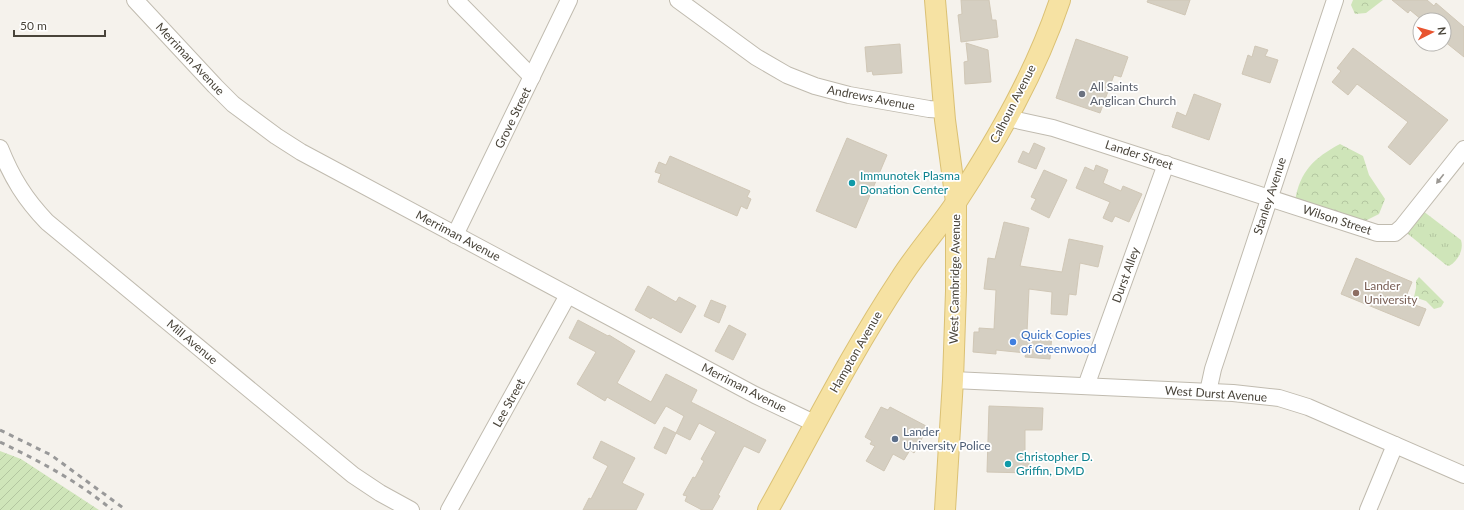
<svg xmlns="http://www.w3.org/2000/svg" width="1464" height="510" font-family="Lato,sans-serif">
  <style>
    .grass { fill: url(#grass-tufts) }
    .forest { fill: url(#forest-crowns) }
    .garden { fill: url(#garden-furrows) }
    .building { fill: #d5cfc2; stroke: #d0c7b6 }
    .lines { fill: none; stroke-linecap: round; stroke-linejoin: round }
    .minor-casing { stroke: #c0bbaf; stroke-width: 18 }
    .major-casing { stroke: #dbc174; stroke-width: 22 }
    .minor { stroke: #fff; stroke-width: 16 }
    .major { stroke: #f6e2a3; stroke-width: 20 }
    .rail { stroke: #999; stroke-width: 3; stroke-dasharray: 5 5; stroke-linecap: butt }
    .oneway { fill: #9b9893 }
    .worship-dot { fill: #6b7280; stroke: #fff; stroke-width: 1.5 }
    .culture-dot { fill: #0f9aa8; stroke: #fff; stroke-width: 1.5 }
    .education-dot { fill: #8d6e63; stroke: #fff; stroke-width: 1.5 }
    .shop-dot { fill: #3f7fe0; stroke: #fff; stroke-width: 1.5 }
    .service-dot { fill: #5c6f8a; stroke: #fff; stroke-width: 1.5 }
    .labels { text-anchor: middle; stroke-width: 3.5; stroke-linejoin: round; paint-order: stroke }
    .street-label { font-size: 12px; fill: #49443a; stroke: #fff }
    .worship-label { font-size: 12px; fill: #5b616d; stroke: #fff; text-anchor: start }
    .culture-label { font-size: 12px; fill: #0d838f; stroke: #fff; text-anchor: start }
    .education-label { font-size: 12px; fill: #785e54; stroke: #fff; text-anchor: start }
    .shop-label { font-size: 12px; fill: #366cbe; stroke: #fff; text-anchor: start }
    .service-label { font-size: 12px; fill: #4e5e75; stroke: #fff; text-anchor: start }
  </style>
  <defs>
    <pattern id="grass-tufts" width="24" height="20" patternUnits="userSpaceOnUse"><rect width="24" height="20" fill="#cfe5b9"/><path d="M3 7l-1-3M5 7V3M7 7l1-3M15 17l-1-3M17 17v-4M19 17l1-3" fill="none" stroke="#b3c6a0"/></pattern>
    <pattern id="forest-crowns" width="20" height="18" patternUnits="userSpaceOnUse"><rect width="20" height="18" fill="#cfe5b9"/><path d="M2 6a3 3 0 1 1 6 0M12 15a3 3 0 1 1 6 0" fill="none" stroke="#b3c6a0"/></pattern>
    <pattern id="garden-furrows" width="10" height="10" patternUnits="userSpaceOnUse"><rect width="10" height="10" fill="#cfe5b9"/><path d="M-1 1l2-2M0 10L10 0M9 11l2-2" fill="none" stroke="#b3c6a0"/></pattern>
  </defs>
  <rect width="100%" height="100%" fill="#f5f2ec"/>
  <path class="grass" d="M1423 211 1461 240C1464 250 1458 261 1449 266L1446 265 1408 234 1406 230Z"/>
  <g class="forest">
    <polygon points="1353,0 1383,0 1366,13 1355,14 1351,5"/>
    <path d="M1340 144 1363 156 1369 175 1385 199 1379 214 1363 222 1295 201C1300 171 1314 158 1340 144Z"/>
    <polygon points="1419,277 1444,302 1441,307 1434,309 1426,301 1414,297 1416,288 1416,281"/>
  </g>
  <polygon class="garden" points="0,451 21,459 99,510 0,510"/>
  <g class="building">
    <polygon points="961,0 989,0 992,20 996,20 998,37 961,42 958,15 962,14"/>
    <polygon points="1148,0 1190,0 1185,15 1147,2"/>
    <polygon points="1392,0 1427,0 1434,6 1436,3 1464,27 1464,57 1444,41 1444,20 1422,20 1410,10 1408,13"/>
    <polygon points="1076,39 1128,57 1121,77 1114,75 1100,113 1056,98"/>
    <polygon points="966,43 988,50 991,82 965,84 964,62 968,61"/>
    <polygon points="900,44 902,73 873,75 872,71 867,72 865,47"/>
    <polygon points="1255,46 1268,50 1265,56 1278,60 1270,83 1242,74 1248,55 1252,57"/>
    <polygon points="1353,48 1448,120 1410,165 1388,147 1408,122 1357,84 1348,95 1332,82 1341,71 1337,68"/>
    <polygon points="1194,94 1221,104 1209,140 1172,127 1177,112 1186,116"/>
    <polygon points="847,138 887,155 856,228 816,211"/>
    <polygon points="1034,143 1045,148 1036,169 1018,162 1023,151 1029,154"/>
    <polygon points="670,156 750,191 747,197 751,199 747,209 741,206 737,216 658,182 661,174 655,172 659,162 666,165"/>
    <polygon points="1096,165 1108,170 1103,183 1121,191 1123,186 1142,194 1129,222 1115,216 1112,222 1103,218 1110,202 1076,188 1085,167 1094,171"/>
    <polygon points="1044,170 1067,180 1049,218 1031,209 1036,199 1031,197"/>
    <polygon points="1004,222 1029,228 1020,266 1062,272 1069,239 1103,246 1098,267 1080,263 1076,295 1069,294 1067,315 1051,314 1052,292 1029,289 1027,332 1052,334 1050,359 1025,357 1026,353 996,350 996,354 973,352 974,332 979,332 979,328 994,329 996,290 984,289 988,258 995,259"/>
    <polygon points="1356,258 1412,282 1404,301 1426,309 1419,326 1341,294"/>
    <polygon points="648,286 676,302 679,297 696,306 681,333 652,317 651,319 635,310"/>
    <polygon points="711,300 726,306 719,323 704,316"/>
    <polygon points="578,320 608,336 609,335 635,351 617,383 651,402 666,374 697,390 691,402 766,440 759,453 744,446 718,495 720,496 712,510 702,510 685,501 687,496 683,495 693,477 695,478 704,461 701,459 716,432 699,423 690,440 676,433 684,416 666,406 655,424 607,397 605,401 577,384 596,352 569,338"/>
    <polygon points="729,325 746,334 733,360 715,351"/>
    <polygon points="989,406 1043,408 1042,430 1025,430 1025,457 1029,457 1029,473 987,472"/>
    <polygon points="881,407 888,410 890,407 928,427 914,453 910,450 904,460 893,454 884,471 866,461 875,446 870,444 872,441 865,437"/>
    <polygon points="664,427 676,433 666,454 654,448"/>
    <polygon points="601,441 635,458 622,483 644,494 636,510 583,510 589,498 591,499 608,466 593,458"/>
  </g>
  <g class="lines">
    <g class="minor-casing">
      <g id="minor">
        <polyline points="135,0 215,86 233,104 276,136 301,152 755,395 816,424"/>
        <polyline points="456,0 532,77"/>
        <polyline points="678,0 756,57 787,75 815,86 849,95 929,109 945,110"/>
        <polyline points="1007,118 1053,128 1377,233 1395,233 1402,227 1464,149"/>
        <path d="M0 148C12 178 25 199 47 222L353 475 380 493 411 510"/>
        <polyline points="455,235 569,0"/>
        <polyline points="953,380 1233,393 1279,398 1308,407 1464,475"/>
        <polyline points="1086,386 1166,164"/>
        <polyline points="1208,392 1213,369 1335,0"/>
        <polyline points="449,510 568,295"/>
        <polyline points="1368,510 1395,445"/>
      </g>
    </g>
    <g class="major-casing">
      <g id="major">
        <polyline points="935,0 945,120 956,202 956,291 953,380 945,510"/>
        <path d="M768 510C811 433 851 353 900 279 917 252 939 228 957 201 998 138 1036 72 1060 0"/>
      </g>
    </g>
    <use href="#minor" class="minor"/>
    <use href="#major" class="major"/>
    <g class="rail">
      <polyline points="0,430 51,455 126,510"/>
      <path d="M0 442C39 461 78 481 112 510"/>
    </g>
  </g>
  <defs><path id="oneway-solid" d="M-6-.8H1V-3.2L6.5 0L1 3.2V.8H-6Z"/></defs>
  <use class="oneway" href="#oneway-solid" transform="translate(1440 179) rotate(128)"/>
  <circle class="worship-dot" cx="1082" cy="94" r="4"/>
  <g class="culture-dot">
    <circle cx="852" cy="183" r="4"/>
    <circle cx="1008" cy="464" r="4"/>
  </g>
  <circle class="education-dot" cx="1356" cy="293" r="4"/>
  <circle class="shop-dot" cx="1013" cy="342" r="4"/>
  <circle class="service-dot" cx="895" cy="439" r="4"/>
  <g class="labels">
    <g class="street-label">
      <text transform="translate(190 59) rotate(47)" y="4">Merriman Avenue</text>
      <text transform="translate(871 98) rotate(11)" y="4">Andrews Avenue</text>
      <text transform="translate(1013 104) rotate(-63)" y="4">Calhoun Avenue</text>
      <text transform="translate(513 118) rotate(-64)" y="4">Grove Street</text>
      <text transform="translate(1139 155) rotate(18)" y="4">Lander Street</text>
      <text transform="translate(1270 196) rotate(-72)" y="4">Stanley Avenue</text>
      <text transform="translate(1337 220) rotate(18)" y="4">Wilson Street</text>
      <text transform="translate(458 236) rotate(28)" y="4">Merriman Avenue</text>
      <text transform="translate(1126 275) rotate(-70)" y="4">Durst Alley</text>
      <text transform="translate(955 279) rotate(-89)" y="4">West Cambridge Avenue</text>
      <text transform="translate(192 342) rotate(40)" y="4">Mill Avenue</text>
      <text transform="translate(856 352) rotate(-60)" y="4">Hampton Avenue</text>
      <text transform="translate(744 388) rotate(27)" y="4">Merriman Avenue</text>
      <text transform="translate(1216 394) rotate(4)" y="4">West Durst Avenue</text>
      <text transform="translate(509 403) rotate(-61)" y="4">Lee Street</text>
    </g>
    <g class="worship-label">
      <text x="1090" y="91">All Saints<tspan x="1090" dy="14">Anglican Church</tspan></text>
    </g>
    <g class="culture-label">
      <text x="860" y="180">Immunotek Plasma<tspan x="860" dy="14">Donation Center</tspan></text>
      <text x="1016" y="461">Christopher D.<tspan x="1016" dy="14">Griffin, DMD</tspan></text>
    </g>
    <g class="education-label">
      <text x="1364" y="290">Lander<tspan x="1364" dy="14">University</tspan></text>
    </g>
    <g class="shop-label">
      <text x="1021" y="339">Quick Copies<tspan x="1021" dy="14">of Greenwood</tspan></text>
    </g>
    <g class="service-label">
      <text x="903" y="436">Lander<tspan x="903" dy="14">University Police</tspan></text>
    </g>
  </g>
  <g transform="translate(1432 32) rotate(84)"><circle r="19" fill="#ffffff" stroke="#b6b4b0"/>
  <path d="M0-3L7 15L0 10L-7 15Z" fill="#e85430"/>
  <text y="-6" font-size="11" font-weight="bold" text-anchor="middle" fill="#49443a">N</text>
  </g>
  <path d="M14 30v6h91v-6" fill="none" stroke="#49443a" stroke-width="2"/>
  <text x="20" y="30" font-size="12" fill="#49443a" stroke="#ffffff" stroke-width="3" paint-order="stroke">50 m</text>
</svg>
